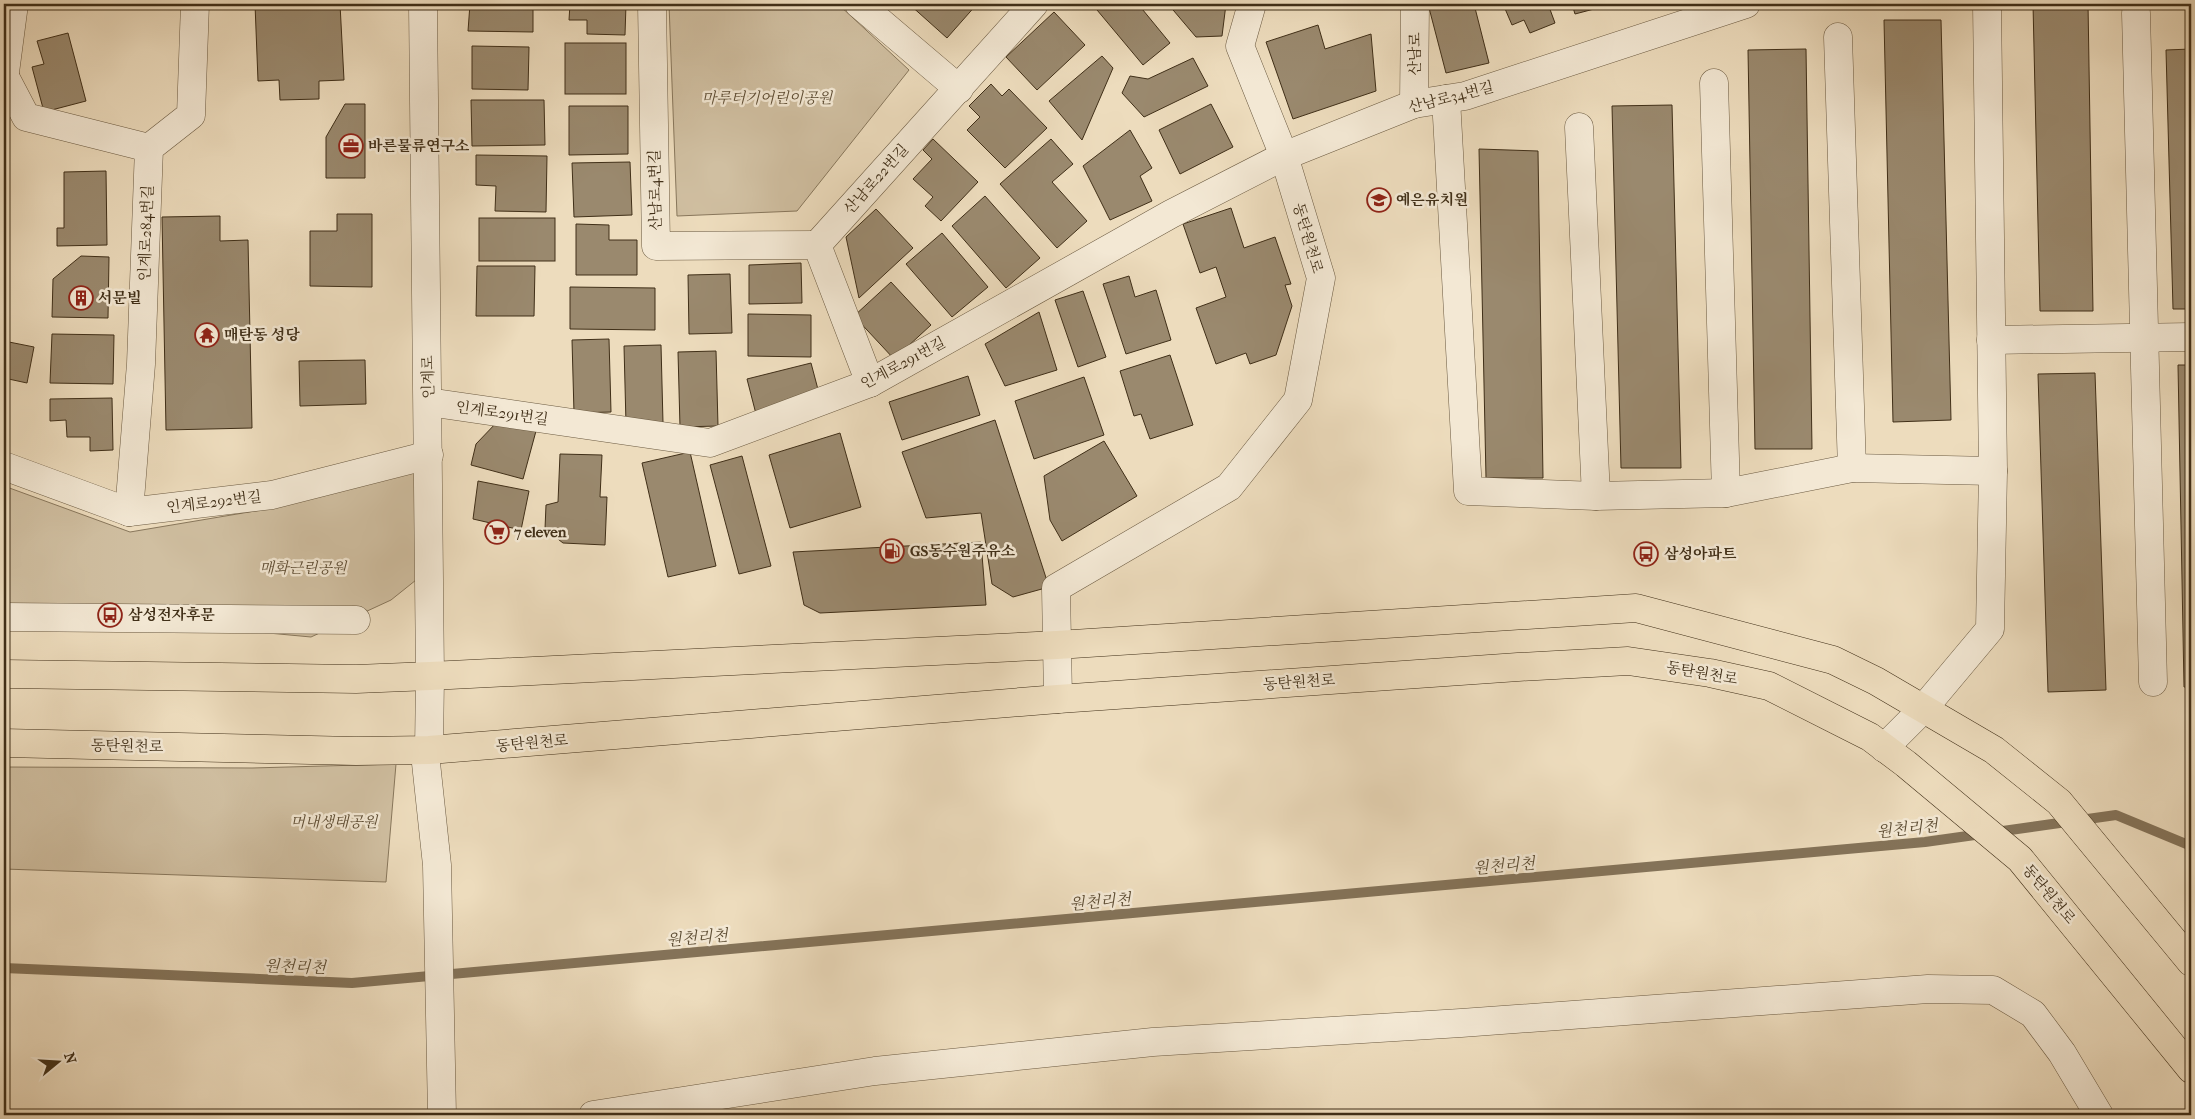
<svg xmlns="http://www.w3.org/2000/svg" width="2195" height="1119" font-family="'IM FELL French Canon','Noto Serif KR',serif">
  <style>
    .green { fill: #d0bfa1; stroke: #88775c }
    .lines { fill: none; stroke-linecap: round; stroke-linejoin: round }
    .stream { stroke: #847359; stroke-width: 10 }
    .building { fill: #9a896e; stroke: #402f18 }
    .minor-casing { stroke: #6b5a41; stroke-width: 29 }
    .major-casing { stroke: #402f18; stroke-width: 29 }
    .minor { stroke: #f3e8d4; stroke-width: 28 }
    .major { stroke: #eddcbd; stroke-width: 28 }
    .labels { text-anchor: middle; stroke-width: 5; stroke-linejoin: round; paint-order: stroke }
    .street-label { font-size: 15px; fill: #402f18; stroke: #f3e8d4 }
    .park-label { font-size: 15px; font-style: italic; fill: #5d4c33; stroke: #f3e8d4 }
    .poi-label { font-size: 15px; font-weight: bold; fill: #402f18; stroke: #f3e8d4; text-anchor: start }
    .water-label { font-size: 16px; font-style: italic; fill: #5c4c33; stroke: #f3e8d4 }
  </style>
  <rect width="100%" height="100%" fill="#eddcbd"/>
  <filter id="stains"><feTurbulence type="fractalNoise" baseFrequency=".004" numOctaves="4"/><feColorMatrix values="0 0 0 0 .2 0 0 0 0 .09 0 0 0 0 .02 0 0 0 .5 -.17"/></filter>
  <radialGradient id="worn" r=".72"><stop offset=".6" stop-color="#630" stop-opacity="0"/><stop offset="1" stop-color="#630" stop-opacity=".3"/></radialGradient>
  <g class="green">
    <polygon points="669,4 838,4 909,70 797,211 677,216"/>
    <polygon points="418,466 421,576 391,600 311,637 129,620 4,626 4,486 130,532 279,507"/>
    <polygon points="396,764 386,882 4,869 4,767 252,768"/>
  </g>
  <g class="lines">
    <polyline class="stream" points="4,968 352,983 1925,842 2116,815 2191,846"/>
  </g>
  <g class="building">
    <polygon points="255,4 340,4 344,80 319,81 319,99 280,100 279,80 258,81"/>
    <polygon points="470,4 533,4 533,32 468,31"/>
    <polygon points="570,4 626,4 625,35 587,34 587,20 569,20"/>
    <polygon points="909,4 977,4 947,38"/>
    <polygon points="1092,4 1138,4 1170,43 1143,65"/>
    <polygon points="1168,4 1226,4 1222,36 1196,37"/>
    <polygon points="1292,4 1372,4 1372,9 1292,7"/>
    <polygon points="1428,4 1474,4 1489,63 1446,73"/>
    <polygon points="1503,4 1548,4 1555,23 1530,33 1524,20 1512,25"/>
    <polygon points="1572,4 1613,4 1575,14"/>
    <polygon points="2033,4 2088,4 2093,311 2040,311"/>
    <polygon points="1054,12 1085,45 1037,90 1006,57"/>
    <polygon points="1884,20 1941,20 1951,420 1893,422"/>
    <polygon points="1318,25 1325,49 1371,34 1376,91 1293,119 1266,42"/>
    <polygon points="68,33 86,101 44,112 32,67 44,64 37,41"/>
    <rect x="565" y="43" width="61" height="51"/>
    <polygon points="472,46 529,47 528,90 472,89"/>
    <polygon points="1806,49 1812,449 1755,449 1748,50"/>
    <polygon points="2191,49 2191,309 2173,309 2166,50"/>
    <polygon points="1102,56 1113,68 1082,140 1049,101"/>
    <polygon points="1193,58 1208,86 1144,117 1122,93 1130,76 1148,79"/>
    <polygon points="991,84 1002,96 1009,89 1047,128 1005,168 967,130 980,117 969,106"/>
    <polygon points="471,100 544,100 545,145 472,146"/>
    <polygon points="345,104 365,104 365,178 326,178 326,137"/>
    <polygon points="1211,104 1233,147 1180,174 1159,130"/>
    <polygon points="1672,105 1681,468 1621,468 1612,106"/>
    <polygon points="569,106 628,106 628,154 569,155"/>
    <polygon points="1130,130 1152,168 1140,176 1152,201 1110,220 1083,166"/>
    <polygon points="933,139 978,182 941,221 925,206 933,197 913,179 932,159 923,150"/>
    <polygon points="1051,139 1073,164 1052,182 1087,221 1057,248 1000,184"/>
    <polygon points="1479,149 1538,151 1543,478 1486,478"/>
    <polygon points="476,155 547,156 546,212 495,211 496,186 476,185"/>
    <polygon points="630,162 632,215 574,217 572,163"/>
    <polygon points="106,171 107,245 57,246 57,228 64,228 64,172"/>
    <polygon points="985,196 1040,258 1006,288 952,226"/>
    <polygon points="1231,208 1244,248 1275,237 1291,284 1285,285 1292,306 1276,355 1250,364 1246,353 1216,364 1196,308 1226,297 1216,267 1200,273 1183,224"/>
    <polygon points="876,209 913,248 859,298 846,237"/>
    <polygon points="337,214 372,214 372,287 310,286 310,231 337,231"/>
    <polygon points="220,216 220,241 248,240 252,428 166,430 162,217"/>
    <rect x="479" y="218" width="76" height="43"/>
    <polygon points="576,224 609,225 609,240 637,240 637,275 576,275"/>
    <polygon points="942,233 988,287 952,317 906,264"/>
    <polygon points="81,256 109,257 108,318 52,317 53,279"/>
    <polygon points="801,263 802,303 749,304 749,265"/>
    <polygon points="477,266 535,266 534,316 476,316"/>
    <polygon points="730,274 732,333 689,334 688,275"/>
    <polygon points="1129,276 1135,297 1156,290 1171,340 1126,354 1103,284"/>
    <polygon points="891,282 931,325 894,359 854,316"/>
    <polygon points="570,287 655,288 655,330 570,329"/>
    <polygon points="1083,291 1106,357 1078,367 1055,300"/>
    <polygon points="1039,312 1057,370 1005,386 985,344"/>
    <polygon points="748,314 811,315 811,357 748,356"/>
    <polygon points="52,334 114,335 113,384 50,383"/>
    <polygon points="609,339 611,412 574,413 572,340"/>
    <polygon points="4,341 34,347 27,383 4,378"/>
    <polygon points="661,345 663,423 626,424 624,346"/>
    <polygon points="716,351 718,426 680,427 678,352"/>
    <polygon points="1170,355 1193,425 1150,439 1141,414 1134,416 1120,371"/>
    <polygon points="365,360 366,404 300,406 299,361"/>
    <polygon points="811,363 820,397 756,414 747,379"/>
    <polygon points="2178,365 2191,365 2191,687 2184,687"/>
    <polygon points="2095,373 2106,690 2048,692 2038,374"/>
    <polygon points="968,376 980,415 902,440 889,402"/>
    <polygon points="1084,377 1104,435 1034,459 1015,401"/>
    <polygon points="112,398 113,450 90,451 90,437 67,437 66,420 50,421 50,399"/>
    <polygon points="995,420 1049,587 1013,597 992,584 981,513 926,518 902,452"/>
    <polygon points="498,421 536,431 523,479 471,465 476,444"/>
    <polygon points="840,433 861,507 790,528 769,455"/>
    <polygon points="1104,441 1137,496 1062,541 1050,520 1044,476"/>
    <polygon points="690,452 716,566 668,577 642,463"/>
    <polygon points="560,454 602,455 600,497 607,497 605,545 563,543 545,529 546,505 558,502"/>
    <polygon points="742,456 771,566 739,574 710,465"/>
    <polygon points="478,481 529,491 521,530 473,519"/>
    <polygon points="981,542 986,605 820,613 804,605 793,552"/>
  </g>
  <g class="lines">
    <g class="minor-casing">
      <g id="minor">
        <polyline points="423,4 430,676 429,750 426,763 437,865 442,1115"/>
        <polyline points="652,4 656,246 817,245"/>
        <polyline points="859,4 959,89"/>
        <polyline points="2136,13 2153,682"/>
        <polyline points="1838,37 1852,468"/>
        <polyline points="4,75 26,117 149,148"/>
        <polyline points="4,80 14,4"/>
        <polyline points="1714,83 1726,493"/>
        <polyline points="1446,99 1468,491 1596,496 1726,493 1852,468 1993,471"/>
        <polyline points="1414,104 1415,4"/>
        <polyline points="1579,127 1596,496"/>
        <polyline points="1991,340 2191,337"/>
        <polyline points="870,383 817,245 1034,4"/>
        <polyline points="428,402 710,443 870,383 1171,214 1284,156 1414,104 1465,96 1746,4"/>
        <polyline points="4,466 129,512 272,495 429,455"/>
        <polyline points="129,512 141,364 149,148 191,115 195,4"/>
        <polyline points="4,617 356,620"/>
        <polyline points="1058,699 1056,588 1229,487 1298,400 1321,278 1284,156 1240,46 1252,4"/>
        <polyline points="1884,748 1923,709 1990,629 1993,471 1987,4"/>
        <polyline points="593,1115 875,1071 1153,1042 1461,1023 1928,989 1993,990 2033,1014 2062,1053 2099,1115"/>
      </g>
    </g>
    <g class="major-casing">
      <g id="major">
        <polyline points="4,674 356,679 430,676 1057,645 1636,608 1833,660 1876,681 1994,750 2059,802 2191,962"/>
        <polyline points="4,743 356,751 429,750 1058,699 1518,667 1628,661 1710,673 1769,686 1870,737 1906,764 2020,859 2191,1069"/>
      </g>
    </g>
    <use href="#minor" class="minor"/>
    <use href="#major" class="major"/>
  </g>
  <defs>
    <g id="office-ring" transform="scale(1.25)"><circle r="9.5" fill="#f3e8d4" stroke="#8f2418" stroke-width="1.5"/><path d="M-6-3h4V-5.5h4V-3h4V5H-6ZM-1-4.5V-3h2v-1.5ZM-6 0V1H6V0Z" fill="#8f2418"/></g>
    <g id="school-ring" transform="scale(1.25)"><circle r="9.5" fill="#f3e8d4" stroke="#8f2418" stroke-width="1.5"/><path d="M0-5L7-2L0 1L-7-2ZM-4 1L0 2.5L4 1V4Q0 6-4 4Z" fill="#8f2418"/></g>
    <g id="building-ring" transform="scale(1.25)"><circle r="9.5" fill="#f3e8d4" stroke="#8f2418" stroke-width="1.5"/><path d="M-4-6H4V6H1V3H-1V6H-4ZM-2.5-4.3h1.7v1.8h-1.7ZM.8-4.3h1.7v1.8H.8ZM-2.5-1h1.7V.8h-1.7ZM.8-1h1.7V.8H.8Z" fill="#8f2418"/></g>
    <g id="temple-ring" transform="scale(1.25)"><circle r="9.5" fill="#f3e8d4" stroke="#8f2418" stroke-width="1.5"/><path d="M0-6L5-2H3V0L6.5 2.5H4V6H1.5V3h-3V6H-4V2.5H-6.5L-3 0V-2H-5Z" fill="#8f2418"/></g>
    <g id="supermarket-ring" transform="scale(1.25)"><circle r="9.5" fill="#f3e8d4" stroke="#8f2418" stroke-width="1.5"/><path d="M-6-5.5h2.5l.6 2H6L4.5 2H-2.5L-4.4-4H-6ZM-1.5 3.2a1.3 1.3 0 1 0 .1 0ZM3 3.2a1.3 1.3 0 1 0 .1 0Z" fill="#8f2418"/></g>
    <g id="fuel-ring" transform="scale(1.25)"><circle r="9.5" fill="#f3e8d4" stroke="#8f2418" stroke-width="1.5"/><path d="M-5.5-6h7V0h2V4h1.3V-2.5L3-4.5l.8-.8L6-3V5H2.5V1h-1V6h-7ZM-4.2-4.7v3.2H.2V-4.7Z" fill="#8f2418"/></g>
    <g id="bus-ring" transform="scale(1.25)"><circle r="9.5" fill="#f3e8d4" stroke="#8f2418" stroke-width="1.5"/><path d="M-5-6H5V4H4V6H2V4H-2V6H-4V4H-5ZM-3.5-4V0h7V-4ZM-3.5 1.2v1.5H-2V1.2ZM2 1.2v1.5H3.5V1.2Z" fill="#8f2418"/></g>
  </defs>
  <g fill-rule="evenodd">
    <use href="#office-ring" x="351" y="146"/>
    <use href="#school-ring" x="1379" y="200"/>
    <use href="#building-ring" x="81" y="298"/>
    <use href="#temple-ring" x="207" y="335"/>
    <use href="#supermarket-ring" x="497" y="532"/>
    <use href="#fuel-ring" x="892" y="551"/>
    <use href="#bus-ring" x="1646" y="554"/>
    <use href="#bus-ring" x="110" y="615"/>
  </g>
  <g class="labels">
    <g class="street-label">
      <text transform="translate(1415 54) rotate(-90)" y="5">산남로</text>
      <text transform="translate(1451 97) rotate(-14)" y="5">산남로34번길</text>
      <text transform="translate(876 179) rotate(-48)" y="5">산남로22번길</text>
      <text transform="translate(655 190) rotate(-91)" y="5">산남로4번길</text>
      <text transform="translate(146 233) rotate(-88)" y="5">인계로284번길</text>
      <text transform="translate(1308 238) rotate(74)" y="5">동탄원천로</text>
      <text transform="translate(903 363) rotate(-28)" y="5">인계로291번길</text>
      <text transform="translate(428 377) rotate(-91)" y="5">인계로</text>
      <text transform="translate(502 413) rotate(8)" y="5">인계로291번길</text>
      <text transform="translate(214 502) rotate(-7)" y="5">인계로292번길</text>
      <text transform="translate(1702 673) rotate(10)" y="5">동탄원천로</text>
      <text transform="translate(1299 682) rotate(-4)" y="5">동탄원천로</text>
      <text transform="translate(532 743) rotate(-5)" y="5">동탄원천로</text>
      <text transform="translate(127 746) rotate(1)" y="5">동탄원천로</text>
      <text transform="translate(2049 894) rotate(50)" y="5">동탄원천로</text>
    </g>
    <g class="park-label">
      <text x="767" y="103">마루터기어린이공원</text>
      <text x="303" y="573">매화근린공원</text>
      <text x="334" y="827">머내생태공원</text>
    </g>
    <g class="poi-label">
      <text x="368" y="151">바른물류연구소</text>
      <text x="1396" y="205">예은유치원</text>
      <text x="98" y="303">서문빌</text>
      <text x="224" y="340">매탄동 성당</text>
      <text x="514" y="537">7 eleven</text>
      <text x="910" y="556">GS동수원주유소</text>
      <text x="1664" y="559">삼성아파트</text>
      <text x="128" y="620">삼성전자후문</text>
    </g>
    <g class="water-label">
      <text transform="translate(1907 828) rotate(-6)" y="6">원천리천</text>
      <text transform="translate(1504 865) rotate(-5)" y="6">원천리천</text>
      <text transform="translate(1100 901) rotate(-5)" y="6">원천리천</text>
      <text transform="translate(697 937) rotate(-5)" y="6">원천리천</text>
      <text transform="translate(295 966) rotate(2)" y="6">원천리천</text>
    </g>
  </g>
  <rect width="2195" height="1119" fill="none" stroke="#eddcbd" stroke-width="20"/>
  <rect x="5" y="5" width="2185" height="1109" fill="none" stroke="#402f18" stroke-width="2.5"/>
  <rect x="10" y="10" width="2175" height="1099" fill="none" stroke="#402f18"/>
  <g transform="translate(58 1062) rotate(72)" stroke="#f3e8d4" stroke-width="4" paint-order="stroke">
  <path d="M0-4L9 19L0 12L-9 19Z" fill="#402f18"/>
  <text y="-8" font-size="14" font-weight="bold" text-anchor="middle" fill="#402f18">N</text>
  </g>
  <rect width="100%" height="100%" filter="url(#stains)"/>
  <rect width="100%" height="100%" fill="url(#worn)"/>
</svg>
